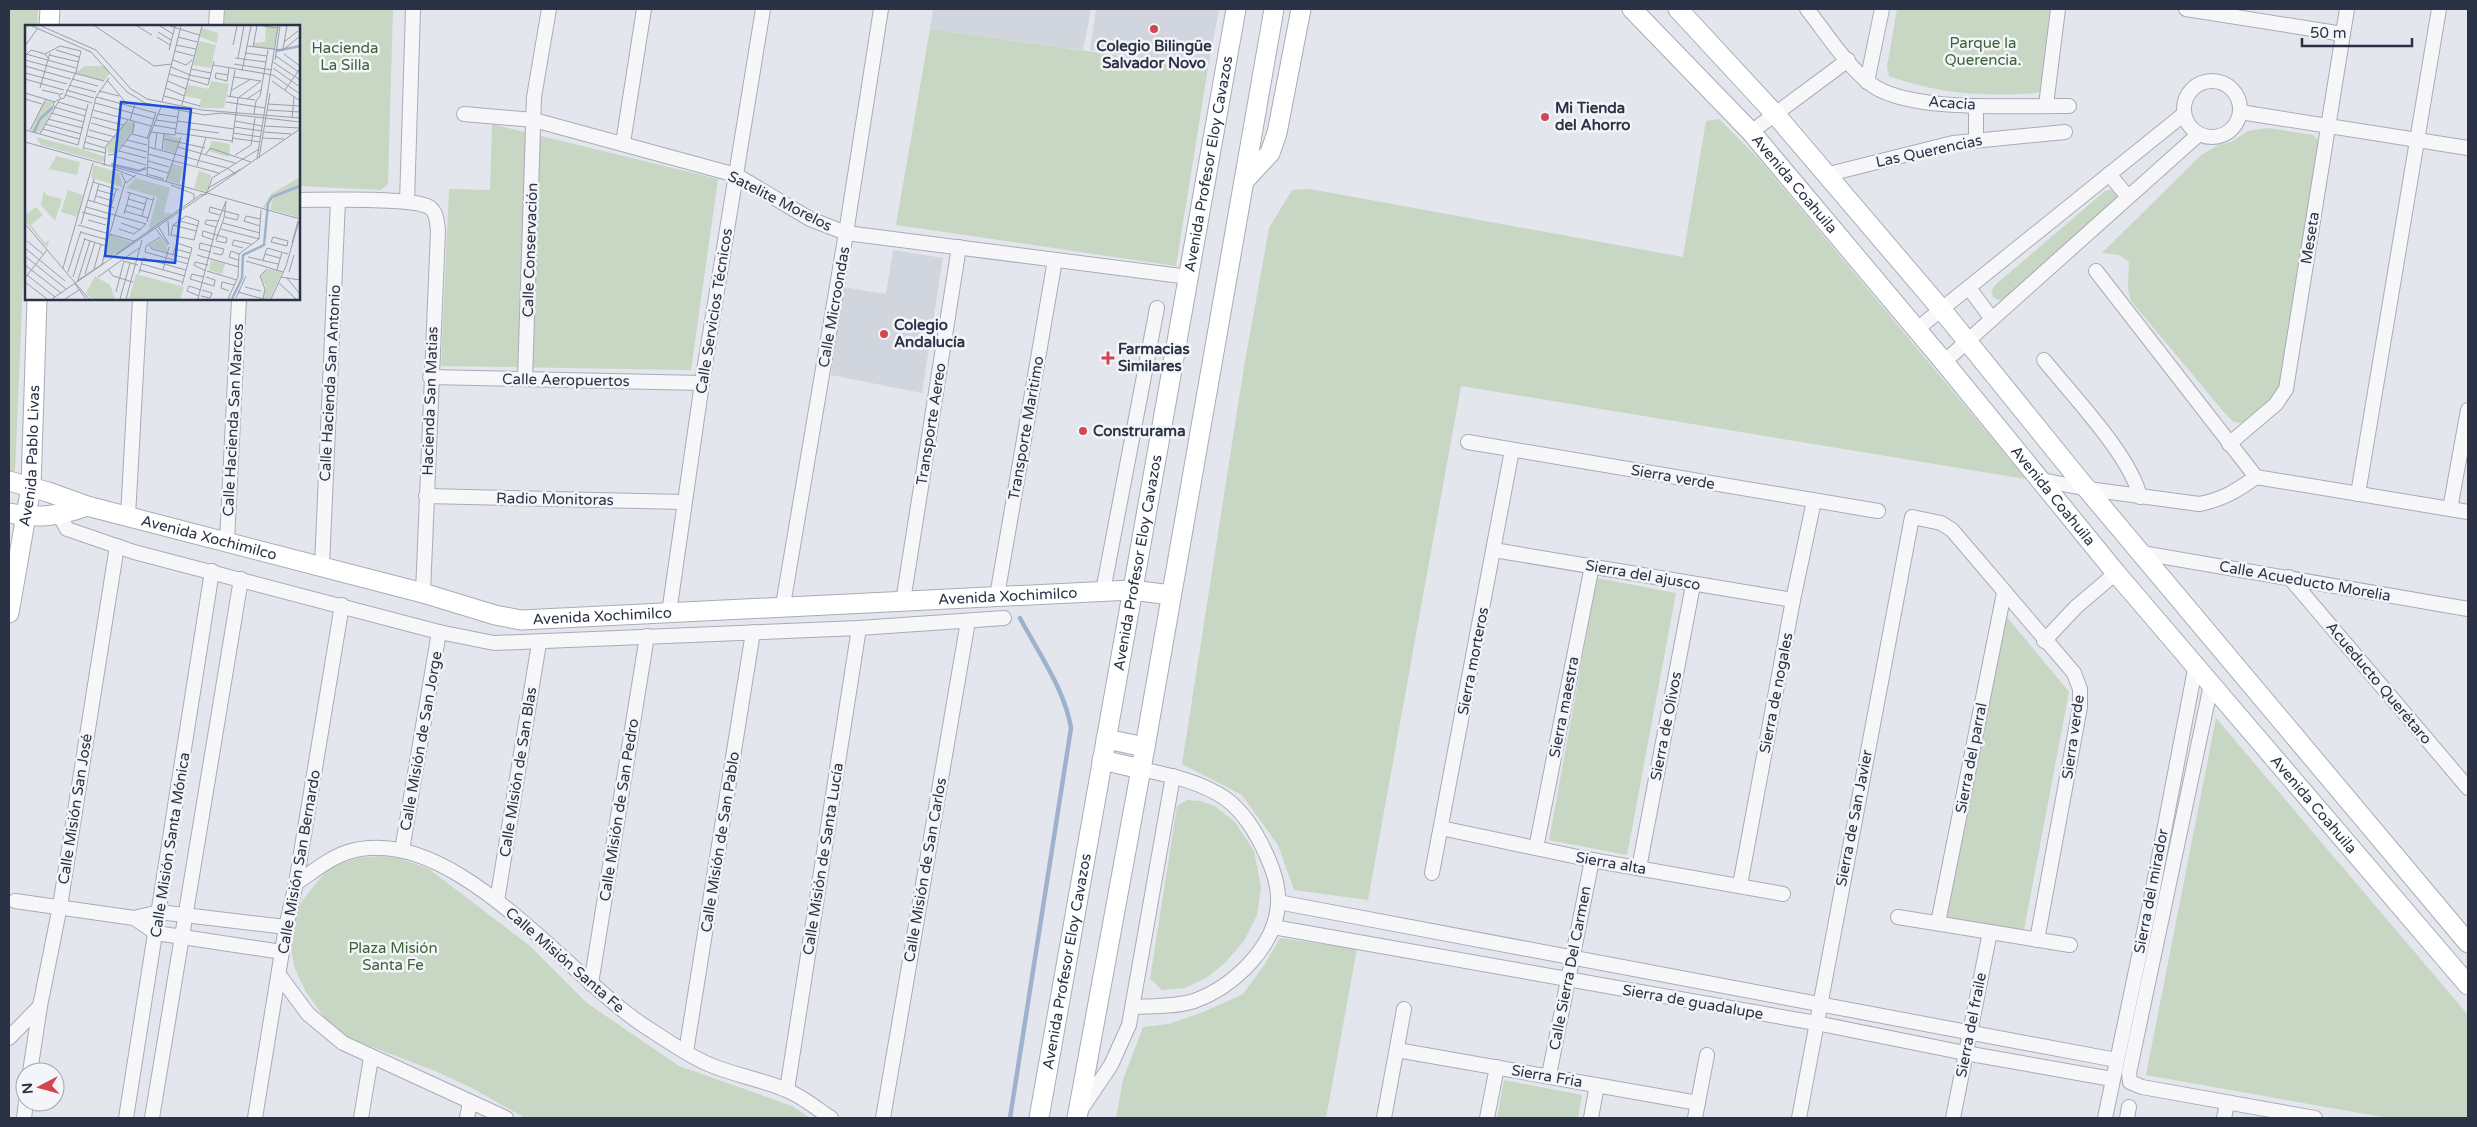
<svg xmlns="http://www.w3.org/2000/svg" width="2477" height="1127" font-family="'Varela Round',sans-serif">
  <style>
    .built { fill: #d1d5de }
    .green { fill: #c8d6c4 }
    .lines { fill: none; stroke-linecap: round; stroke-linejoin: round }
    .stream { stroke: #9eb1cd; stroke-width: 4.5 }
    .street-casing { stroke: #a8acb7; stroke-width: 16 }
    .secondary-casing { stroke: #a8acb7; stroke-width: 21 }
    .street { stroke: #f7f7fa; stroke-width: 14 }
    .secondary { stroke: #fff; stroke-width: 19 }
    .poi-dot { fill: #d44552; stroke: #f3f5f9; stroke-width: 2 }
    .labels { text-anchor: middle; stroke-width: 5; stroke-linejoin: round; paint-order: stroke }
    .park-label { font-size: 15px; fill: #3c6137; stroke: #f3f5f9 }
    .poi-label { font-size: 15px; font-weight: bold; fill: #2a3245; stroke: #f3f5f9; text-anchor: start }
    .street-label { font-size: 15px; fill: #2a3245; stroke: #f3f5f9 }
    .inset-river { fill: none; stroke: #9eb1cd; stroke-width: 2.5 }
    .inset-road { fill: none; stroke: #999ea9; stroke-width: 1 }
    .view { fill: #1d4ed8; fill-opacity: 0.15; stroke: #1d4ed8; stroke-width: 2.5 }
    .inset-edge { fill: none; stroke: #2a3245; stroke-width: 2.5 }
  </style>
  <rect width="100%" height="100%" fill="#e3e6ec"/>
  <g class="built">
    <polygon points="933,9 1091,9 1083,50 930,29"/>
    <polygon points="1096,9 1219,9 1208,68 1090,50"/>
    <polygon points="893,250 943,258 922,393 831,375 843,287 886,294"/>
  </g>
  <g class="green">
    <polygon points="9,9 38,9 37,26 26,26 26,211 15,470 9,474"/>
    <polygon points="225,9 393,9 388,184 381,190 299,186 299,26 224,26"/>
    <path d="M1897 9H2050L2040 91 2037 93C1985 97 1937 94 1889 76L1887 67Z"/>
    <polygon points="930,29 1208,68 1176,266 896,225"/>
    <polygon points="1719,119 1759,159 2026,479 1461,386 1368,900 1294,890 1278,845 1242,795 1182,764 1244,367 1269,228 1292,190 1310,189 1683,257 1706,121"/>
    <polygon points="492,124 718,179 691,370 441,366 449,189 490,190"/>
    <polygon points="2268,128 2313,135 2319,141 2320,148 2280,388 2271,401 2241,423 2234,422 2228,417 2131,301 2128,289 2129,262 2119,255 2102,253 2200,156 2218,145 2231,142 2248,131"/>
    <polygon points="2111,190 2118,195 2118,201 2005,299 1998,300 1993,297 1992,290 1995,285 2105,191"/>
    <polygon points="1597,578 1676,593 1627,855 1549,840"/>
    <polygon points="2006,616 2069,692 2024,930 1945,917"/>
    <polygon points="2216,718 2468,1015 2468,1118 2388,1118 2146,1075"/>
    <polygon points="1187,800 1200,801 1215,806 1235,822 1254,851 1261,888 1257,915 1244,941 1224,964 1206,978 1185,988 1162,990 1150,979 1177,806"/>
    <polygon points="379,856 399,858 429,869 530,946 587,1003 679,1066 792,1106 810,1118 525,1118 470,1087 435,1071 346,1037 329,1024 306,992 295,969 288,935 293,917 304,898 324,874 333,866 358,858"/>
    <polygon points="1280,938 1357,949 1326,1118 1116,1118 1123,1080 1143,1027 1169,1024 1201,1013 1243,994 1265,964"/>
    <polygon points="1504,1080 1582,1095 1578,1118 1497,1118"/>
  </g>
  <g class="lines">
    <path class="stream" d="M1010 1118 1071 728C1065 690 1038 652 1020 618"/>
    <g class="street-casing">
      <g id="street">
        <path d="M1807 9C1826 33 1844 62 1868 82 1905 114 2020 105 2069 106"/>
        <polyline points="2186,9 2343,34"/>
        <polyline points="216,26 217,9"/>
        <circle cx="2212" cy="109" r="28"/>
        <polyline points="1867,82 1882,9"/>
        <polyline points="2046,105 2058,9"/>
        <polyline points="1976,106 1976,140"/>
        <polyline points="2240,112 2468,148"/>
        <polyline points="464,114 534,120 736,175 810,219 846,233 1189,277"/>
        <polyline points="1751,132 1848,60"/>
        <polyline points="623,143 644,9"/>
        <polyline points="2109,174 2128,197"/>
        <polyline points="1825,175 1953,143 2065,132"/>
        <path d="M299 200C323 200 412 197 429 207 437 212 437 222 438 231L423 593"/>
        <polyline points="407,202 413,9"/>
        <polyline points="2096,271 2256,477 2468,512"/>
        <polyline points="1969,288 1992,319"/>
        <polyline points="1917,329 2184,114"/>
        <path d="M2044 360C2072 395 2131 456 2140 497"/>
        <polyline points="1944,362 2199,134"/>
        <polyline points="430,377 702,383"/>
        <polyline points="525,379 534,97 549,9"/>
        <polyline points="1468,442 1878,511"/>
        <polyline points="2229,444 2276,404 2286,389 2347,9"/>
        <path d="M2042 480 2088 489 2199 504C2222 500 2238 490 2256 477"/>
        <polyline points="2358,494 2439,9"/>
        <polyline points="426,496 684,502"/>
        <polyline points="63,505 62,520 67,529 134,552 439,632 494,643 859,628 1004,618"/>
        <polyline points="2450,509 2468,410"/>
        <polyline points="128,516 140,299"/>
        <polyline points="227,541 239,299"/>
        <polyline points="1494,550 1793,600"/>
        <polyline points="2142,553 2468,609"/>
        <polyline points="322,566 338,200"/>
        <polyline points="2289,577 2468,788"/>
        <polyline points="1103,591 1157,308"/>
        <polyline points="997,596 1055,260"/>
        <polyline points="903,601 959,247"/>
        <polyline points="783,605 846,233 881,9"/>
        <polyline points="669,613 702,383 763,9"/>
        <polyline points="2044,641 2076,607 2116,573"/>
        <polyline points="2211,685 2129,1073 2130,1082 2142,1087 2315,1118"/>
        <polyline points="1441,828 1592,860 1783,894"/>
        <polyline points="1536,848 1592,566"/>
        <polyline points="402,850 439,632"/>
        <polyline points="1639,868 1693,585"/>
        <polyline points="1432,873 1512,450"/>
        <path d="M296 883C313 872 329 858 348 852 453 820 568 978 649 1029 668 1041 687 1055 708 1064 733 1075 761 1079 786 1090 802 1096 817 1109 831 1118"/>
        <polyline points="1740,885 1793,600 1814,501"/>
        <polyline points="15,901 134,918 159,912 286,927"/>
        <polyline points="497,901 539,643"/>
        <polyline points="1278,902 2116,1060"/>
        <polyline points="1898,917 2070,945"/>
        <polyline points="134,918 156,933 282,952"/>
        <polyline points="1938,923 2004,593"/>
        <polyline points="1273,927 1816,1023 1965,1053 2112,1079"/>
        <polyline points="279,975 308,1014 343,1043 506,1118"/>
        <polyline points="591,984 647,636"/>
        <path d="M1133 1007C1153 1006 1175 1007 1194 1001 1233 987 1277 946 1278 902 1279 885 1273 869 1266 854 1257 834 1245 813 1226 799 1202 782 1169 775 1141 769"/>
        <polyline points="9,1038 40,1006"/>
        <polyline points="1397,1050 1698,1103"/>
        <polyline points="686,1052 753,632"/>
        <polyline points="30,1072 40,1006 60,906 117,546"/>
        <polyline points="1549,1075 1592,860"/>
        <polyline points="787,1090 859,628"/>
        <polyline points="1080,1111 1111,1065 1129,1025 1173,776"/>
        <polyline points="24,1118 26,1102"/>
        <polyline points="126,1118 212,571"/>
        <polyline points="152,1118 241,579"/>
        <polyline points="255,1118 286,927 296,883 342,605"/>
        <polyline points="361,1118 371,1058"/>
        <polyline points="467,1118 470,1102"/>
        <polyline points="883,1118 968,621"/>
        <polyline points="1384,1118 1404,1009"/>
        <polyline points="1487,1118 1497,1067"/>
        <polyline points="1591,1118 1597,1085"/>
        <polyline points="1695,1118 1707,1055"/>
        <polyline points="1799,1118 1912,517 1941,523 1952,530 2074,673 2080,689 2080,707 2037,940"/>
        <polyline points="1953,1118 1990,932"/>
        <polyline points="2105,1118 2150,904 2196,664"/>
        <polyline points="2127,1118 2129,1107"/>
        <polyline points="2224,1118 2227,1104"/>
      </g>
    </g>
    <g class="secondary-casing">
      <g id="secondary">
        <path id="s1" d="M1632 9 1751 132 1944 362 2116 573 2468 985"/>
        <polyline points="1678,9 1775,114 1942,310 2077,477 2468,943"/>
        <polyline points="49,26 50,9"/>
        <polyline points="1244,181 1270,153 1277,133 1301,9"/>
        <path id="s2" d="M9 481 48 492 87 506 423 593 495 615 521 620 1132 590 1171 595"/>
        <path d="M9 513C38 519 59 516 87 506"/>
        <path id="s3" d="M9 613 31 487 37 299"/>
        <polyline points="1106,739 1145,747"/>
        <polyline points="1102,760 1141,769"/>
        <path id="s4" d="M1039 1118 1236 9"/>
        <polyline points="1077,1118 1145,747 1274,9"/>
      </g>
    </g>
    <use href="#street" class="street"/>
    <use href="#secondary" class="secondary"/>
  </g>
  <g class="poi-dot">
    <circle cx="1154" cy="29" r="5"/>
    <circle cx="1545" cy="117" r="5"/>
    <circle cx="884" cy="334" r="5"/>
    <path d="M1105.5 350.5h5v5h5v5h-5v5h-5v-5h-5v-5h5z"/>
    <circle cx="1083" cy="431" r="5"/>
  </g>
  <g class="labels">
    <g class="park-label">
      <text x="1983" y="48">Parque la<tspan x="1983" dy="17">Querencia.</tspan></text>
      <text x="345" y="53">Hacienda<tspan x="345" dy="17">La Silla</tspan></text>
      <text x="393" y="953">Plaza Misión<tspan x="393" dy="17">Santa Fe</tspan></text>
    </g>
    <g class="poi-label">
      <text x="1154" y="51" text-anchor="middle">Colegio Bilingüe<tspan x="1154" dy="17">Salvador Novo</tspan></text>
      <text x="1555" y="113">Mi Tienda<tspan x="1555" dy="17">del Ahorro</tspan></text>
      <text x="894" y="330">Colegio<tspan x="894" dy="17">Andalucía</tspan></text>
      <text x="1118" y="354">Farmacias<tspan x="1118" dy="17">Similares</tspan></text>
      <text x="1093" y="436">Construrama</text>
    </g>
    <g class="street-label">
      <text transform="translate(1952 103) rotate(4)" y="5">Acacia</text>
      <text transform="translate(1929 151) rotate(-12)" y="5">Las Querencias</text>
      <text dy="5" stroke="none"><textPath href="#s4" startOffset="969">Avenida Profesor Eloy Cavazos</textPath></text>
      <text dy="5" stroke="none"><textPath href="#s1" startOffset="239">Avenida Coahuila</textPath></text>
      <text transform="translate(780 201) rotate(27)" y="5">Satelite Morelos</text>
      <text transform="translate(2310 238) rotate(-81)" y="5">Meseta</text>
      <text transform="translate(530 250) rotate(-88)" y="5">Calle Conservación</text>
      <text transform="translate(834 307) rotate(-80)" y="5">Calle Microondas</text>
      <text transform="translate(714 311) rotate(-81)" y="5">Calle Servicios Técnicos</text>
      <text transform="translate(566 380) rotate(1)" y="5">Calle Aeropuertos</text>
      <text transform="translate(330 383) rotate(-87)" y="5">Calle Hacienda San Antonio</text>
      <text transform="translate(430 401) rotate(-88)" y="5">Hacienda San Matias</text>
      <text transform="translate(233 420) rotate(-87)" y="5">Calle Hacienda San Marcos</text>
      <text transform="translate(931 424) rotate(-81)" y="5">Transporte Aereo</text>
      <text transform="translate(1026 428) rotate(-80)" y="5">Transporte Maritimo</text>
      <text dy="5" stroke="none"><textPath href="#s3" startOffset="159">Avenida Pablo Livas</textPath></text>
      <text transform="translate(1673 477) rotate(10)" y="5">Sierra verde</text>
      <text dy="5" stroke="none"><textPath href="#s1" startOffset="644">Avenida Coahuila</textPath></text>
      <text transform="translate(555 499) rotate(1)" y="5">Radio Monitoras</text>
      <text dy="5" stroke="none"><textPath href="#s2" startOffset="208">Avenida Xochimilco</textPath></text>
      <text dy="5" stroke="none"><textPath href="#s4" startOffset="564">Avenida Profesor Eloy Cavazos</textPath></text>
      <text transform="translate(1643 575) rotate(10)" y="5">Sierra del ajusco</text>
      <text transform="translate(2305 581) rotate(10)" y="5">Calle Acueducto Morelia</text>
      <text dy="5" stroke="none"><textPath href="#s2" startOffset="1018">Avenida Xochimilco</textPath></text>
      <text dy="5" stroke="none"><textPath href="#s2" startOffset="612">Avenida Xochimilco</textPath></text>
      <text transform="translate(1473 661) rotate(-79)" y="5">Sierra morteros</text>
      <text transform="translate(2379 683) rotate(50)" y="5">Acueducto Querétaro</text>
      <text transform="translate(1776 693) rotate(-79)" y="5">Sierra de nogales</text>
      <text transform="translate(1564 707) rotate(-79)" y="5">Sierra maestra</text>
      <text transform="translate(1666 726) rotate(-79)" y="5">Sierra de Olivos</text>
      <text transform="translate(2073 737) rotate(-82)" y="5">Sierra verde</text>
      <text transform="translate(421 741) rotate(-80)" y="5">Calle Misión de San Jorge</text>
      <text transform="translate(1971 758) rotate(-79)" y="5">Sierra del parral</text>
      <text transform="translate(518 772) rotate(-81)" y="5">Calle Misión de San Blas</text>
      <text dy="5" stroke="none"><textPath href="#s1" startOffset="1048">Avenida Coahuila</textPath></text>
      <text transform="translate(75 809) rotate(-81)" y="5">Calle Misión San José</text>
      <text transform="translate(619 810) rotate(-81)" y="5">Calle Misión de San Pedro</text>
      <text transform="translate(1854 818) rotate(-79)" y="5">Sierra de San Javier</text>
      <text transform="translate(720 842) rotate(-81)" y="5">Calle Misión de San Pablo</text>
      <text transform="translate(170 845) rotate(-81)" y="5">Calle Misión Santa Mónica</text>
      <text transform="translate(823 859) rotate(-81)" y="5">Calle Misión de Santa Lucía</text>
      <text transform="translate(299 862) rotate(-80)" y="5">Calle Misión San Bernardo</text>
      <text transform="translate(1611 863) rotate(10)" y="5">Sierra alta</text>
      <text transform="translate(925 870) rotate(-80)" y="5">Calle Misión de San Carlos</text>
      <text transform="translate(2151 891) rotate(-79)" y="5">Sierra del mirador</text>
      <text transform="translate(565 960) rotate(41)" y="5">Calle Misión Santa Fe</text>
      <text dy="5" stroke="none"><textPath href="#s4" startOffset="159">Avenida Profesor Eloy Cavazos</textPath></text>
      <text transform="translate(1570 968) rotate(-79)" y="5">Calle Sierra Del Carmen</text>
      <text transform="translate(1693 1002) rotate(10)" y="5">Sierra de guadalupe</text>
      <text transform="translate(1971 1025) rotate(-79)" y="5">Sierra del fraile</text>
      <text transform="translate(1547 1076) rotate(10)" y="5">Sierra Fria</text>
    </g>
  </g>
  <g transform="translate(25 25)">
    <rect width="275" height="275" fill="#e3e6ec"/>
    <path d="M241 1 253 3 248 25 228 22 229 18 240 17ZM177 3 193 8 192 18 175 12ZM174 16 191 20 186 43 168 40ZM60 41H80L85 48 79 56 50 48ZM186 56 204 59 199 83H174L176 74 160 71 163 60 184 64ZM23 75 27 78 28 83 16 107 8 108 6 105 18 78ZM106 96 110 99 109 105 90 128H83L82 120 100 98ZM140 109 155 114 150 128 138 125ZM11 112 57 124 80 132 78 137 16 120ZM187 116 205 119 204 132 183 126ZM31 131 55 137 52 150 24 144ZM146 138 158 142 154 159 142 155ZM69 140 94 148 98 162 66 153ZM174 146 186 150 182 167 169 163ZM275 152V160L247 172 241 183 238 182 246 169ZM111 153 145 163 139 187 147 189 123 207 132 172 101 163ZM275 162V193L245 184 248 173ZM19 165 21 170 37 174 30 196 16 180ZM43 165 58 170 52 192 36 187ZM11 182 18 190 6 200 20 218 24 215 22 223 0 196V190ZM85 210 107 217 77 237ZM136 213 142 221V227L127 223 125 220ZM186 235 200 239 197 249 184 245ZM244 244 257 247 245 273 239 274 241 261 236 253 238 247ZM111 249 159 262 155 274H104ZM70 251 85 260 90 274H66L61 268Z" fill="#c8d6c4"/>
    <path class="inset-river" d="M251 26 275 21M9 107 15 94 28 82M86 139 114 146 121 143M207 274 217 253 218 230 239 220 243 179 247 172 275 161"/>
    <path class="inset-road" d="M7 1 66 27 102 67 120 78 179 90 196 88 275 97M16 1 71 25 106 64 122 74 177 85 275 93M70 1 129 41 147 39M112 1 127 10M135 1 148 9M145 1 174 10M238 1 253 3M133 7 146 15M132 12 145 20M153 12 172 17M259 17 273 6M151 20 171 24M208 20 212 1M0 21 13 3M222 21 258 25 275 11M228 22 232 1M258 24 262 1M31 25 54 32M144 25 150 1M150 26 169 31M221 28 242 31M1 29 51 43M20 29 35 21 56 26 51 47 39 73 36 74 34 70 38 68M259 29 275 41M24 30 54 37M0 31 6 25 20 29 23 33M251 31 275 48M210 33 241 37M213 33 219 1M0 35 79 56M148 35 161 40 167 35M250 35 255 1M248 37 275 55M209 39 247 45M188 40 248 50 275 69M0 41 46 54M146 42 165 50M248 43 275 62M166 44 186 48M217 46 226 1M0 48 42 59M144 49 183 60 189 36M164 50 185 54M203 50 191 48 190 53 202 56 204 43M209 52 236 56M0 54 39 65M47 54 73 61M82 55 102 79M143 56 161 64M247 56 275 76M44 60 71 67M15 63 25 28M141 63 159 71M17 65 34 69M41 65 69 73M207 65 226 54M260 65 274 45M74 66 94 71M0 68 30 77 34 74M40 70 67 78M139 71 175 81M202 71 230 75M71 72 131 88M205 72 210 45M0 74 17 79M222 74 237 64M28 76 29 82 60 91M33 77 61 85M137 77 156 1M201 77 240 83M70 78 129 94M243 79 275 81M157 80 177 1M68 85 126 101M242 85 275 87M26 88 59 97M133 89 153 92M229 89 231 76 235 71 243 25M67 92 98 100M267 93 269 72M23 94 58 103M105 95 110 79M131 95 152 98M152 96 209 104M210 96 237 101M66 98 94 106M20 99 56 109M128 100 151 104M239 101 275 103M209 102 237 106M18 104 54 114M164 104 194 108M0 105 15 109 35 74M5 105 21 74M64 105 90 112M126 107 150 110 154 85M239 107 266 109M151 108 207 116M208 108 236 112M15 109 53 120 63 79M107 109 122 113M62 111 84 117M207 113 235 117M237 113 259 114M122 114 131 88M139 114 180 123M102 115 122 120M0 117 275 194M60 117 80 123M207 118 213 73 236 56M96 120 122 127M123 122 202 143 211 149M153 122 210 138M59 123 81 128M130 123 132 107M58 124 71 72 84 53M137 125 139 108M94 126 121 133M123 129 194 148M181 129 185 123 226 137M83 130 91 129 108 107 109 97M210 130 226 120 230 93M89 131 121 140M234 133 245 68M232 134 253 1M123 136 144 142M79 141 81 121 103 95M172 141 181 112M123 142 143 148M89 144 110 152M96 148 101 158 111 150M122 149 139 154M122 151 124 112 136 82M141 156 156 112M68 157 94 165M146 160 169 169V174M183 163 216 144M72 165 90 170M102 167 128 175M182 168 187 153 234 124M71 171 88 176M103 174 120 179M63 175 89 183M69 177 74 159M101 180 118 185M61 182 121 199 109 209 94 204M86 182 91 165M99 186 123 193M57 187 82 194M99 189 105 168M195 190 184 187 185 182 214 190 212 195 200 192M117 191 122 173M235 194 221 191 219 196 235 201M63 195 81 200M143 196 144 211M155 196 173 201M122 197 129 172M96 198 116 205M198 198 235 208M0 199 64 274M56 199 69 154M53 200 109 216M148 200 171 206M133 201 144 219M191 202 180 199 181 195 193 196M131 204 143 220M196 204 234 214M55 207 83 215M85 208 100 157M146 210 169 215 174 196 161 191M146 210 148 200 161 191M248 212 263 216 262 221 246 217ZM59 214 81 221M189 215 177 211 178 206 202 213 201 218 191 216M191 215 199 193 201 176M2 216 18 229M267 218 273 196M124 220 127 224 164 234M0 223 40 256M218 223 207 220 209 215 226 219M150 224 165 228M120 227 163 239M120 227 121 221 135 212M186 227 174 224 175 218 199 224 197 230 188 228M91 229 175 170 182 169M148 229 152 218 167 223 157 260M240 229 255 233M172 230 214 242M0 231 41 264M223 232 253 239M118 233 161 245M213 235 204 232 206 226 214 229M238 235 242 223 263 229M98 236 113 240M221 236 258 247M77 239 84 210H87M117 239 160 251M0 240 36 268M38 243 68 138M69 244 76 219M83 244 88 251 108 257M115 245 158 257M138 245 144 222M252 245 257 227M181 246 169 240 170 237 183 240M182 246 212 255M43 247 56 206M264 247 269 230M114 248 118 233M60 249 70 217M2 250 30 272M48 252 60 213M73 252 114 223M179 252 167 249 165 254 189 261 190 255 181 252M256 252 275 255M0 253 22 225M262 253 275 269M53 255 65 216M52 256 79 238M0 257 22 274M253 257 271 274M50 259 61 274M220 262 236 266M204 266 196 263 197 257 209 260M91 267 99 236M213 267 238 274M174 271 162 266 164 261 176 265M176 271 185 273 187 268 177 265M211 273 221 251M27 274 275 104M40 274 54 265M95 274 105 238M101 274 117 215M173 274 191 202 201 176M203 274 213 252 214 229 234 214 236 185M238 274 240 264 235 251 242 244M246 274 261 241 274 196"/>
    <path class="view" d="M96 77 166 84 150 238 80 231Z"/>
    <rect width="275" height="275" class="inset-edge"/>
  </g>
  <rect width="2477" height="1127" fill="none" stroke="#2a3245" stroke-width="20"/>
  <g transform="translate(40 1087) rotate(264)"><circle r="24" fill="#f3f5f9" stroke="#a3a7b1"/>
  <path d="M0-4L9 19L0 12L-9 19Z" fill="#d44552"/>
  <text y="-8" font-size="14" font-weight="bold" text-anchor="middle" fill="#2a3245">N</text>
  </g>
  <path d="M2302 38v8h110v-8" fill="none" stroke="#2a3245" stroke-width="2.5"/>
  <text x="2310" y="38" font-size="15" fill="#2a3245" stroke="#f3f5f9" stroke-width="4" paint-order="stroke">50 m</text>
</svg>
